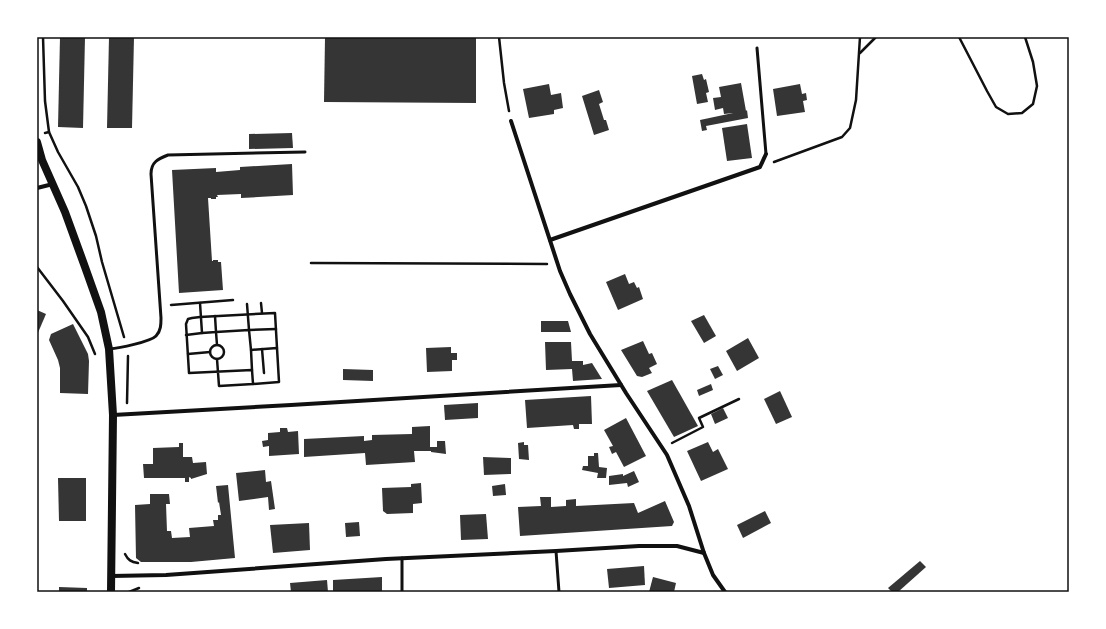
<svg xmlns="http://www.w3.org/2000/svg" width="1106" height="629" font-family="'Libre Baskerville',serif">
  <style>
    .building { fill: #353535 }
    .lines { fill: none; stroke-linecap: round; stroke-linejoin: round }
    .path { stroke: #111; stroke-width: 2.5 }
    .service { stroke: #111; stroke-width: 3 }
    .minor { stroke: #111; stroke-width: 4 }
    .secondary { stroke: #111; stroke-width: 8 }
    .neatline { fill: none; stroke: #111; stroke-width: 1.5 }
  </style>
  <rect width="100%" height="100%" fill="#fff"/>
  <g class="building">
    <polygon points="60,37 85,37 83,128 58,127"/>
    <polygon points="109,37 134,37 132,128 107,128"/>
    <polygon points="325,37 476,37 476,103 324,102"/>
    <polygon points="702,74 704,80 706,79 709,92 706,93 708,102 697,104 692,76"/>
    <polygon points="741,83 746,111 747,110 748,118 706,126 707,130 702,131 700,120 733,113 724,114 723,108 715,110 713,98 721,97 719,87"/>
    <polygon points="549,84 551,95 561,93 563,108 554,110 554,114 529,118 523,89"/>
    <polygon points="800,84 802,94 806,93 807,100 803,101 805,112 777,116 773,89"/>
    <polygon points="599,90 603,102 599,104 604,120 606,120 609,130 594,135 582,96"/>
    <polygon points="747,124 752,158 727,161 722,128"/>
    <polygon points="292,133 293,148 249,149 249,134"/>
    <polygon points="292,164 293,195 241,198 241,194 217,195 218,197 216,197 216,199 211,199 211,198 208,198 212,261 213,261 213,260 218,260 218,262 221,262 223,290 179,293 172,170 216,168 216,172 240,170 240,167"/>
    <polygon points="625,274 629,284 634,282 637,288 639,287 643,299 618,310 606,282"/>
    <polygon points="37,310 46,314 37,335"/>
    <polygon points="704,315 716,336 704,343 691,321"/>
    <polygon points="541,321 568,321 571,332 541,332"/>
    <polygon points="73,324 88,354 89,361 88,394 60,393 60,368 58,360 49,340 51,334"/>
    <polygon points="748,338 759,358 737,371 726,351"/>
    <polygon points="643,341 649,354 652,353 657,364 649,368 652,373 642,377 637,376 621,350"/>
    <polygon points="545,342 571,342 572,361 583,361 583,365 592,363 602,379 573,381 572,369 546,370"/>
    <polygon points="451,347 451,353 457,353 457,360 452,360 452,371 427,372 426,348"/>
    <polygon points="718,366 723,375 715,379 710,369"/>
    <polygon points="343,369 373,370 373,381 343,380"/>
    <polygon points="672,380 698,426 674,437 647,391"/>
    <polygon points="711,384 713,390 699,396 697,390"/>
    <polygon points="780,391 792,417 776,424 764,399"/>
    <polygon points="591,396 592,424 579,424 579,429 574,429 573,425 527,428 525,400"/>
    <polygon points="478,403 478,418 445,420 444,405"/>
    <polygon points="723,408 728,418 715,424 711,414"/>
    <polygon points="626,418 646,456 624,467 616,452 612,454 609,447 613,446 604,430"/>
    <polygon points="430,426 430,447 437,447 437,441 445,441 446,454 431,452 431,451 414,451 415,462 366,465 365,453 304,457 304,439 364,436 364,441 372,440 372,435 412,434 412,427"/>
    <polygon points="280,428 287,428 288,432 298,431 299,454 269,456 269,446 263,447 262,441 268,440 268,433 280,432"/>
    <polygon points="524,442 524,445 528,445 529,460 519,459 518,443"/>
    <polygon points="708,442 713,452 718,449 728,469 701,481 687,451"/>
    <polygon points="179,443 183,443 183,457 192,457 193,463 206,462 207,474 191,479 191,478 189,477 189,482 185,482 185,478 144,478 143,464 153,464 153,448 179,447"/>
    <polygon points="594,453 598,453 599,467 607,468 606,478 597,478 598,473 582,470 583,466 588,466 588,456 594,456"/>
    <polygon points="483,457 511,458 511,474 484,475"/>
    <polygon points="265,470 266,482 271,481 275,509 269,510 268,497 239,501 236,473"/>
    <polygon points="634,471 639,482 628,487 627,483 609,485 609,476 623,474 623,476"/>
    <polygon points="58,478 86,478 86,521 59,521"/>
    <polygon points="421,483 422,503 413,504 413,513 387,514 383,511 382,488 411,487 411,484"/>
    <polygon points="505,484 506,495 493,496 492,486"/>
    <polygon points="228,485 235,558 191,562 141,562 136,558 135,505 150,504 150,494 169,494 170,504 166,504 167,531 171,531 172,538 190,537 189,528 214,526 213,520 218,520 218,515 221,515 219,502 218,503 216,486"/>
    <polygon points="540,497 551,497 551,507 566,506 566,500 576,499 576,506 634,503 638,513 665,501 674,522 672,526 520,536 518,507 541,506"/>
    <polygon points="765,511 771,523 743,538 737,525"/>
    <polygon points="486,514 488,539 461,540 460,515"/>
    <polygon points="359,522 360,536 346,537 345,523"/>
    <polygon points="309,523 310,550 273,553 270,525"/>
    <polygon points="920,561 926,567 898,592 892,592 888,588"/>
    <polygon points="644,566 645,585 609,588 607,569"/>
    <polygon points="382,577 382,592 333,592 333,580"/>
    <polygon points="653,577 676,583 674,592 649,592"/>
    <polygon points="327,580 328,592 291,592 290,583"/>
    <polygon points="59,587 87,588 87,592 59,592"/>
  </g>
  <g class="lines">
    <g class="path">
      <polyline points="43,37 45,101 49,132"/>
      <polyline points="499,37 504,83 509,111"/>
      <polyline points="959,37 987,91 996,107 1008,114 1022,113 1033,104 1037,86 1033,62 1025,37"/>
      <polyline points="860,53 876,37"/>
      <polyline points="45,133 49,132 58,152 78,187 86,206 96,236 102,262 124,337"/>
      <polyline points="774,162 842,137 850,128 856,100 860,37"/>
      <polyline points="311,263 547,264"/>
      <polyline points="37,267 63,301 88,337 95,354"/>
      <polyline points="200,303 202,333 216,332 215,316"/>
      <polyline points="261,303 262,313"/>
      <polyline points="247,304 249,330 276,329"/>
      <polyline points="171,305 233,300"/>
      <polyline points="186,335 202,333"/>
      <polyline points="217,345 216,332 249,330 251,350 277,348 279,382 253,384"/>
      <circle cx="217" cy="352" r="7"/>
      <polyline points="262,349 264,373"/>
      <polyline points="251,350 252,370"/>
      <polyline points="188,354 210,352"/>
      <polyline points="217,359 219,386 253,384 252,370 189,373 186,324 188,319 192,318 200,317 275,313 277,348"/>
      <polyline points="127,403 128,356"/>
      <polyline points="672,443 703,427 699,418 739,399"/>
      <path d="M125 554C128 560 131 562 138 563"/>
      <polyline points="129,592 139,588"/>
    </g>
    <g class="service">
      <polyline points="757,48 766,154"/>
      <path d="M109 349C119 348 150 342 156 336 161 331 161 324 161 318L151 174C151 162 158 159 168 155L305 152"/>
      <polyline points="556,551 559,592"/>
      <polyline points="402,592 402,558"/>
    </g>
    <g class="minor">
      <polyline points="511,121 560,271 570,294 590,334 626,393 667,455 689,506 704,553 713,575 725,592"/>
      <polyline points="37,188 53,184"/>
      <polyline points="550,240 760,167 766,154"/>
      <polyline points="113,415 291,405 621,385"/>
      <polyline points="111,576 166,575 386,559 556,551 639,546 677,546 704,553"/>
    </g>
    <polyline class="secondary" points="37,142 42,160 65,212 85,267 101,312 109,349 113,415 111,592"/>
  </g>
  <rect width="1106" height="629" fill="none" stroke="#ffffff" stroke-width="76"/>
  <rect x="38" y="38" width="1030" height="553" class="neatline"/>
</svg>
